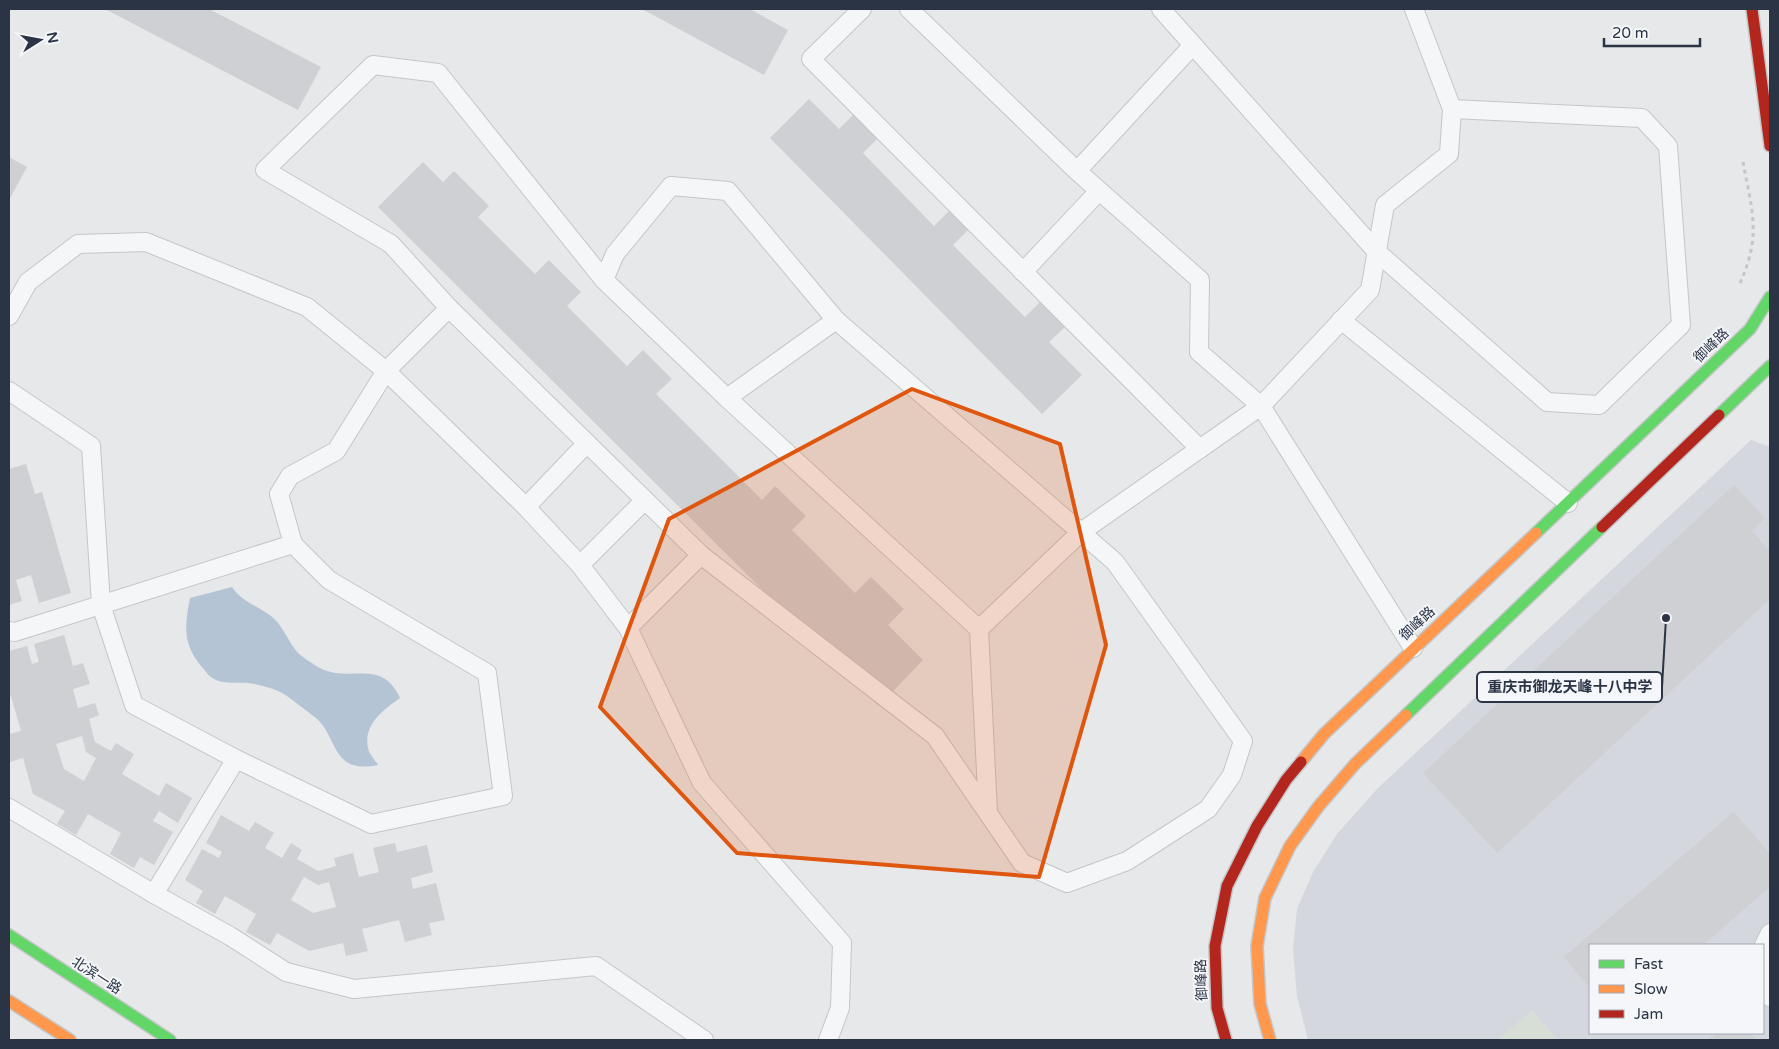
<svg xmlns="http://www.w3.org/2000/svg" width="1779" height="1049" font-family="'Varela Round','Noto Sans SC',sans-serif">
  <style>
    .built { fill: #d4d7dd; fill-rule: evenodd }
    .green { fill: #d6ded6 }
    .water { fill: #b4c4d5 }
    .building { fill: #ced0d3; fill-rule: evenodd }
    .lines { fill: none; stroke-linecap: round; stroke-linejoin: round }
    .lane-casing { stroke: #c4c6c8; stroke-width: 20 }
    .fast-casing { stroke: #c4c6c8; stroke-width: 14 }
    .slow-casing { stroke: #c4c6c8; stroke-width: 14 }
    .jam-casing { stroke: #c4c6c8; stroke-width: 14 }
    .path { stroke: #c5c6ca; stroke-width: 3; stroke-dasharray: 4 4; stroke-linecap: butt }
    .lane { stroke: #f5f6f7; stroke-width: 18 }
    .fast { stroke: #63d668; stroke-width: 11 }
    .slow { stroke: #ff974d; stroke-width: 11 }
    .jam { stroke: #b3261e; stroke-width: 11 }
    .marked { fill: #df570f; fill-opacity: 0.2; stroke: #df570f; stroke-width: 4; stroke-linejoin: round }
    .labels { text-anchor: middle; stroke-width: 4; stroke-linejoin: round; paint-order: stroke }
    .street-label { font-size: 14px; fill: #2b3445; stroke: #f4f6f9 }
    .leader { fill: none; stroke: #2b3445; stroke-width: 2 }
    .callout-dot { fill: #2b3445; stroke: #f4f6f9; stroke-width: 2 }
    .callout { fill: #f4f6f9; stroke: #2b3445; stroke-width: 2 }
    .callout-label { font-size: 15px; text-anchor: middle; font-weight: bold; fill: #2b3445 }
  </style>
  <rect width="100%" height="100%" fill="#e6e8ea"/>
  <path class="built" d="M1751 440 1770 447V1040H1308L1297 996 1293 949 1297 909 1313 872 1337 834 1378 788ZM1590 945H1763V1033H1590Z"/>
  <polygon class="green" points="1532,1010 1558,1040 1498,1040"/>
  <path class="water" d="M232 587C242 602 256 605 271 616 283 625 288 642 298 653 304 658 313 664 320 668 351 684 381 657 400 698 383 710 363 725 368 748 369 754 375 760 378 765 328 775 340 734 312 715 302 708 288 695 278 691 269 687 257 684 248 683 237 682 221 685 211 677 207 674 204 669 201 666 182 643 185 624 190 598Z"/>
  <g class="building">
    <polygon points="105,9 209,9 321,67 298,110"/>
    <polygon points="642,9 750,9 788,30 764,75"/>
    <polygon points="809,99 839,129 855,113 879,137 863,153 934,226 950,210 969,229 953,245 1025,317 1040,302 1065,327 1049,342 1082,375 1042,414 770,138"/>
    <polygon points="9,157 27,167 9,200"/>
    <polygon points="423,162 443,182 454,171 489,206 478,217 535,274 549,260 581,292 567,306 627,366 643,350 672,379 656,394 762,500 775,486 806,516 792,530 855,593 871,577 904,609 888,625 923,660 879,706 378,207"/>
    <polygon points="26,464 35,494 42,492 71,593 39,603 31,575 16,580 22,601 9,605 9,469"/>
    <polygon points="1734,485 1765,518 1752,531 1770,551 1770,599 1497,853 1423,773"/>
    <path d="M64 635 73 666 83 663 90 684 73 689 78 708 95 703 99 715 89 719 95 742 111 751 116 743 134 754 122 774 159 796 166 783 192 798 178 823 159 811 153 821 173 832 154 865 140 857 134 868 110 854 121 833 88 814 76 835 57 824 65 811 33 794 23 758 10 762 9 734 21 731 11 696 9 697V651L27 646 32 664 39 662 34 644ZM82 736 86 752 96 758 84 781 64 769 56 744Z"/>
    <polygon points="1734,812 1770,854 1770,887 1703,945 1590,945 1590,988 1564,957"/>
    <path d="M221 815 249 831 255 822 274 833 265 848 282 858 291 843 302 850 297 859 318 871 336 866 334 858 353 853 359 877 379 872 373 848 395 843 397 852 427 845 433 872 411 878 413 889 436 883 445 920 429 923 432 935 405 942 399 920 362 929 368 951 346 956 343 943 309 951 277 933 270 945 246 932 256 914 225 896 215 914 196 903 203 891 185 880 202 849 219 858 222 852 206 843ZM304 877 318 885 329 882 336 907 313 913 291 900Z"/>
    <polygon points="1717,1033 1750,1033 1756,1040 1708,1040"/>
  </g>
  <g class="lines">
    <g class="lane-casing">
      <g id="lane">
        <polyline points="862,9 811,59 1200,449"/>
        <polyline points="909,9 1077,171 1200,280 1199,352 1261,406 1413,648"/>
        <polyline points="1161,9 1377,252 1547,402 1599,405 1681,325 1668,146 1642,118 1452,109"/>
        <polyline points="1077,171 1193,45"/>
        <polyline points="1023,272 1099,191"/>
        <polyline points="604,280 615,254 671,186 728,191 836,320 1115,562 1243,741 1232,775 1208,809 1127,861 1067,883 1022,863 935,736 701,555 449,308 391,244 265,170 373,65 438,73 604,280 727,398 979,629 988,813"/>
        <polyline points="9,316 28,282 78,244 146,242 307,307 386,371 526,507 580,565 628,628 702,783 842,943 840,1008 828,1040"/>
        <polyline points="1341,320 1568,503"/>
        <polyline points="9,391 91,446 101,605 134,705 236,759 371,824 503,796 487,673 329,580 293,544 15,632 9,631"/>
        <polyline points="727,398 836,320"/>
        <polyline points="526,507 587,443"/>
        <polyline points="293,544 279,494 290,476 336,451 386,371 449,308"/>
        <polyline points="580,565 645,500"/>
        <polyline points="628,628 701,555"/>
        <polyline points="979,629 1081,532 1261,406 1370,290 1385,205 1449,154 1452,109 1414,9"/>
        <polyline points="9,808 154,894 230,936 286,972 354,989 596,966 704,1040"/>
        <polyline points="154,894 236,759"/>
        <polyline points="1763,951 1764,945 1770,933"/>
        <polyline points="1763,962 1765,986 1770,997"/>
      </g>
    </g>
    <g class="fast-casing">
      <g id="fast">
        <polyline points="1719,415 1770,366"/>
        <polyline points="1536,533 1750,329 1770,297"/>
        <polyline points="1406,715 1602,527"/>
        <polyline points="9,935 170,1040"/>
      </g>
    </g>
    <g class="slow-casing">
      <g id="slow">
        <polyline points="1301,762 1324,734 1536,533"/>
        <polyline points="9,1001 70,1040"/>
        <polyline points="1270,1040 1260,1004 1257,946 1265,898 1290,846 1318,807 1355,764 1406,715"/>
      </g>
    </g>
    <g class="jam-casing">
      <g id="jam">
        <polyline points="1752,9 1770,146"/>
        <polyline points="1602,527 1719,415"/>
        <polyline points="1226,1040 1217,1008 1215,946 1227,886 1257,826 1286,780 1301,762"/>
      </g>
    </g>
    <path class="path" d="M1740 283C1747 268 1753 249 1753 233 1754 209 1747 185 1743 162"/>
    <use href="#lane" class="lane"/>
    <use href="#fast" class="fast"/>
    <use href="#slow" class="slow"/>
    <use href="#jam" class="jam"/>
  </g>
  <path class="marked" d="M912 389 1060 444 1106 645 1039 877 737 853 600 707 669 519Z"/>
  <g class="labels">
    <g class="street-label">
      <text transform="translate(1711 345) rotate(-44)" y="5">御峰路</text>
      <text transform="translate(1417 623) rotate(-43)" y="5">御峰路</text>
      <text transform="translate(97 975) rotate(33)" y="5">北滨一路</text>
      <text transform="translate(1201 980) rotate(-92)" y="5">御峰路</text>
    </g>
  </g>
  <path class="leader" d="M1666 618L1662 687"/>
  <circle class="callout-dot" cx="1666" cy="618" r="5"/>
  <rect class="callout" x="1477" y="672" width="185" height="30" rx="5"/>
  <g class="callout-label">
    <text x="1570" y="692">重庆市御龙天峰十八中学</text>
  </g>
  <rect width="1779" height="1049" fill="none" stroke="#2b3445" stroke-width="20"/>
  <rect x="1589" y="944" width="175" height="90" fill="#f4f6f9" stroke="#a4a8b1"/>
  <rect x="1599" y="960" width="25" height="8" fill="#63d668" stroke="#a4a8b1"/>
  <text x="1634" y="969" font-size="15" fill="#2b3445">Fast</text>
  <rect x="1599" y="985" width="25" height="8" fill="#ff974d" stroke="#a4a8b1"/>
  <text x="1634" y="994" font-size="15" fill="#2b3445">Slow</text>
  <rect x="1599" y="1010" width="25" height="8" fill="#b3261e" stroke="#a4a8b1"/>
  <text x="1634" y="1019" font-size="15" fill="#2b3445">Jam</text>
  <g transform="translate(40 40) rotate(79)" stroke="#f4f6f9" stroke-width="4" paint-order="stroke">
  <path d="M0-4L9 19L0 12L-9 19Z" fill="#2b3445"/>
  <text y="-8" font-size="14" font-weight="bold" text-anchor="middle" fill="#2b3445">N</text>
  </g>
  <path d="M1604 38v8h96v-8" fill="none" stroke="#2b3445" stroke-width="2.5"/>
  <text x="1612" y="38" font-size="15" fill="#2b3445" stroke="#f4f6f9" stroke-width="4" paint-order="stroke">20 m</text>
</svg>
